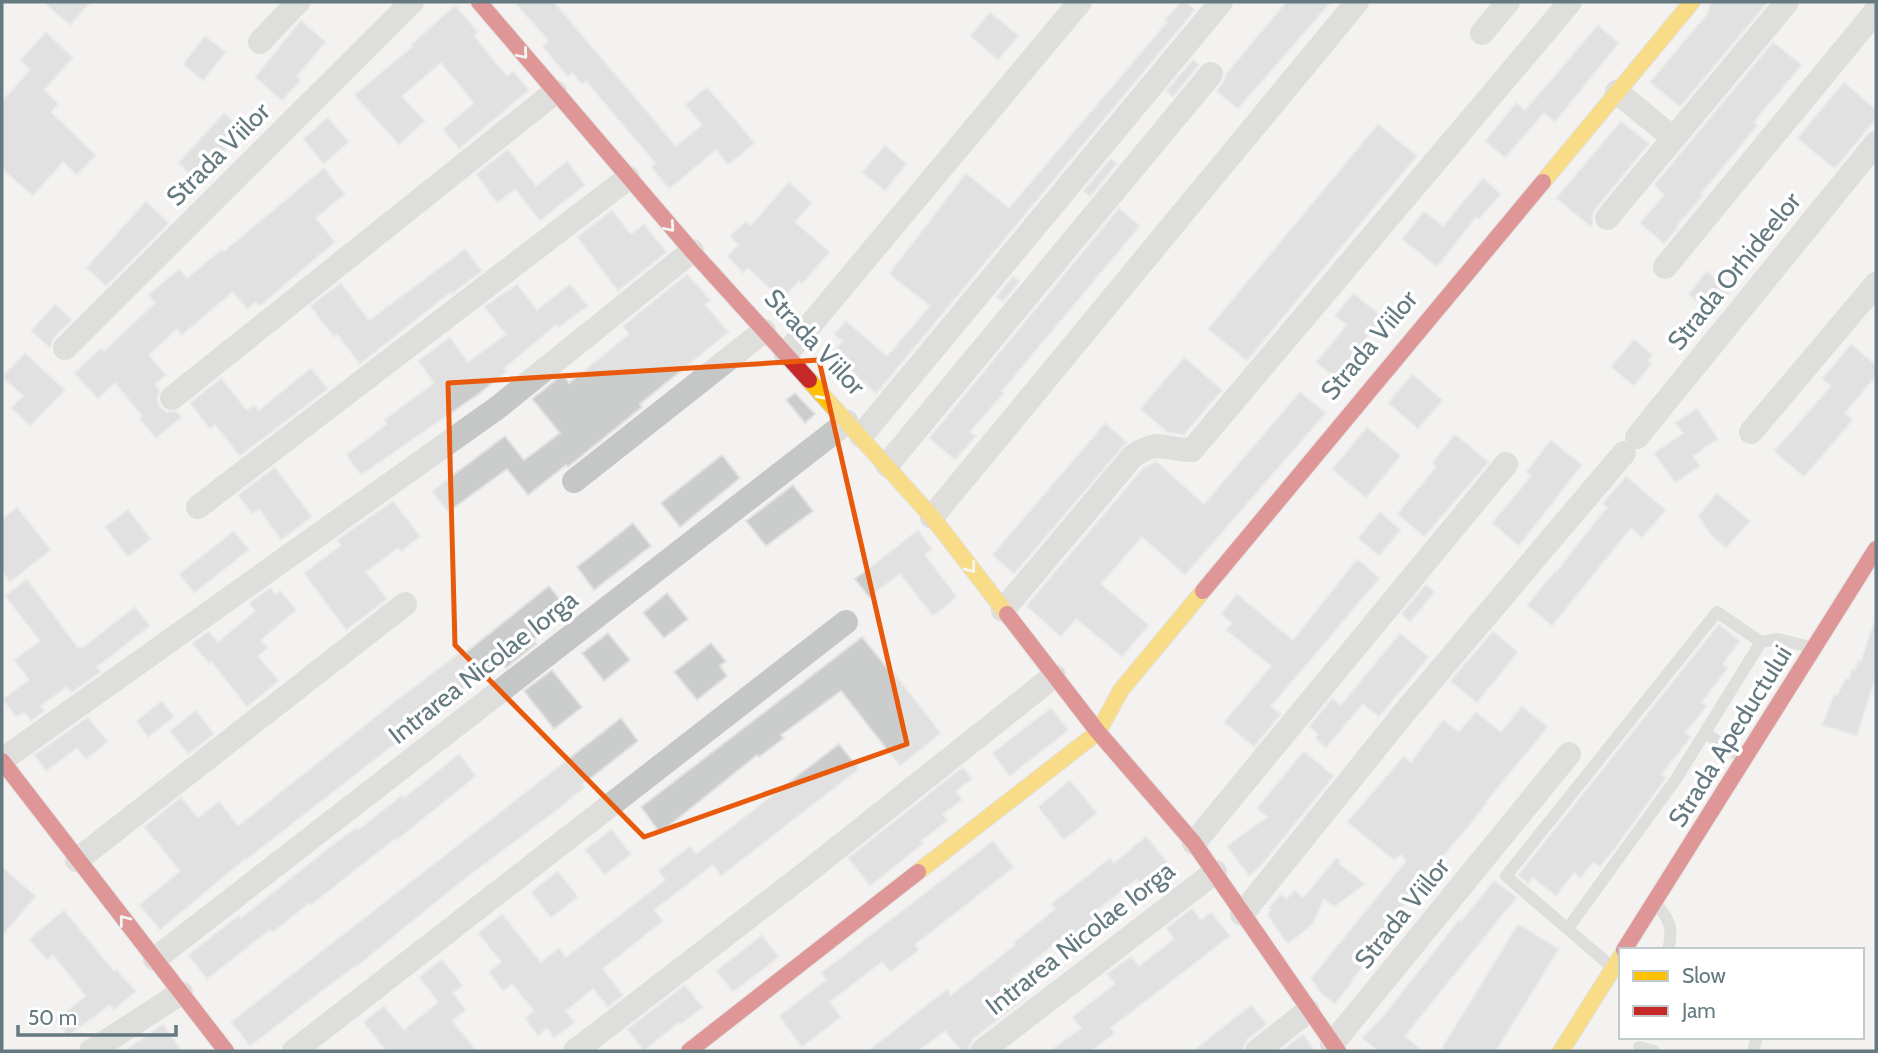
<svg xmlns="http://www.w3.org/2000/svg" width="1878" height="1053" font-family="Cabin,sans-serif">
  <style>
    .building { fill: #cbcccc; stroke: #e2e2e1; stroke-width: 2 }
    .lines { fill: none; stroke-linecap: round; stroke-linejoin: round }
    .slow-casing { stroke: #cecfcf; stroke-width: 18 }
    .jam-casing { stroke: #cecfcf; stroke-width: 18 }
    .lane { stroke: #c5c7c6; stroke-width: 12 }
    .street { stroke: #c5c7c6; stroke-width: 24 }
    .slow { stroke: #ffc107; stroke-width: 16 }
    .jam { stroke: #c62828; stroke-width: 16 }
    .oneway { stroke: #f6fbf6 }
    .marked { fill: none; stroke: #e8590c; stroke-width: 5; stroke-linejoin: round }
    .labels { text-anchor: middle; stroke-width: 7; stroke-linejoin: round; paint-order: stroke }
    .street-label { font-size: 26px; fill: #647a80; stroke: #fff }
  </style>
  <rect width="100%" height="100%" fill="#f3f2f1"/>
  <g class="building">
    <polygon points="43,2 91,2 70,25"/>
    <polygon points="514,2 554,2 676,146 702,125 685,105 707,87 755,143 728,165 716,150 669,189 651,167 655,163 586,81 582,84 572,73 568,77 543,47 548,40"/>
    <polygon points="1181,2 1186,2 1195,10 876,394 832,353 842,341 834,334 846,321 887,356 930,306 889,274 966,173 1009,208 1167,22 1165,20"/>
    <polygon points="1286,2 1331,2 1238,109 1216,91 1223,83 1226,74"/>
    <polygon points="1711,2 1768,2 1680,107 1650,82 1707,14"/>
    <polygon points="455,5 478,32 474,36 507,76 513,71 529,90 459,149 443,129 474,103 441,63 402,96 425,121 399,145 354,95 412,47 411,45"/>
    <polygon points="990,12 1019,36 998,60 970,36"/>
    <polygon points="301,20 326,42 297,76 301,80 282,101 255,77"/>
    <polygon points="1598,25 1619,43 1555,122 1544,113 1505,158 1485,141 1516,103 1525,110"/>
    <polygon points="46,32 73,58 44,90 59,104 51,112 96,155 77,175 63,162 33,196 2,169 2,101 30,70 20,60"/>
    <polygon points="205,36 226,52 203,81 183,64"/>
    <polygon points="1773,42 1802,65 1754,122 1758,125 1701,194 1703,196 1676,227 1678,228 1664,244 1640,223 1664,195 1654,185"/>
    <polygon points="1193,59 1199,65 1173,97 1166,91"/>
    <polygon points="1844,82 1876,110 1876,119 1835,169 1797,138"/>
    <polygon points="224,113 243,131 221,155 226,160 202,186 178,163"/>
    <polygon points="328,117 349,142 324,164 303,139"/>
    <polygon points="1621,121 1649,144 1596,208 1592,216 1593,224 1591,227 1556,198"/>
    <polygon points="1378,124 1417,156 1247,361 1208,329"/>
    <polygon points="885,145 907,164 885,191 862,173"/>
    <polygon points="508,149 536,186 567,161 585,185 540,221 515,189 497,203 476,174"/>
    <polygon points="1111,158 1117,164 1090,197 1083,191"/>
    <polygon points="324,168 345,194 316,218 335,242 260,306 256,302 247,309 233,292 182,335 177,329 149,355 166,375 155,384 160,390 157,400 160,407 167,412 177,411 182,417 156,438 139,419 142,416 115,383 98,399 74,373 101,348 104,351 155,303 148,295 179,269 187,278 222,249 224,251"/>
    <polygon points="1483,178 1501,194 1479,219 1476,217 1437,267 1402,239 1424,211 1443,226"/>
    <polygon points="789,182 812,203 795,222 830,252 802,284 799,281 782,300 748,268 743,273 727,256 738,245 730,236 746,221 750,226"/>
    <polygon points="146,201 169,223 106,286 86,268"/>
    <polygon points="1119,208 1140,226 1002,391 1004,393 970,432 976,436 955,460 929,438"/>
    <polygon points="612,210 631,234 644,224 667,252 618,291 577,237"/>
    <polygon points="465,249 482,271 452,294 451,292 360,364 337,334 334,337 310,306 341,283 369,320"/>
    <polygon points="1707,271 1730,291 1711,313 1688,294"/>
    <polygon points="687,274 711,300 705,305 729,332 640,404 642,407 568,467 566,465 528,495 507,469 448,512 432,491 505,436 524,460 560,433 532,399 563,374 569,383 629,334 623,326"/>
    <polygon points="1013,276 1020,281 1003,302 996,297"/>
    <polygon points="517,284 537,310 570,284 588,306 558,328 556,325 505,368 507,371 480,393 361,475 346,455 387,424 384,420 434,383 418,361 450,337 468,362 506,334 484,307"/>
    <polygon points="1353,293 1384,318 1356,351 1368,361 1347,387 1316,362 1347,325 1335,316"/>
    <polygon points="55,304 72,320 54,337 50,348 31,331"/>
    <polygon points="1634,339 1653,355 1648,361 1652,364 1634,386 1611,367"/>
    <polygon points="1851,344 1876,365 1876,376 1845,413 1853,420 1804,477 1774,451 1831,386 1822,379"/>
    <polygon points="25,353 65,390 30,426 11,408 23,396 2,377"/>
    <polygon points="1184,357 1222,390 1184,435 1167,432 1140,409"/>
    <polygon points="311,368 328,389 240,456 215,425 210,429 190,403 221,378 247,410 254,405 259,410"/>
    <polygon points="1412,374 1443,400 1418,429 1388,403"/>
    <polygon points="1300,392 1326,413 1185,575 1142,537 1101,584 1149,625 1122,657 1076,619 1061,637 1026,606 1143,468 1156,461 1204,504"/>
    <polygon points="795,393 815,414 805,423 786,400"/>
    <polygon points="1697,408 1718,439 1693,456 1700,466 1675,483 1654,453 1683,433 1675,423"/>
    <polygon points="1105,423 1127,442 1014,574 992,555"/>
    <polygon points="1367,427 1401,456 1366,498 1332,469"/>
    <polygon points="1455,434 1489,462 1424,537 1397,514 1436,467 1432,463"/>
    <polygon points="1551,440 1582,465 1519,546 1492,523 1531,476 1526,472"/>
    <polygon points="722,455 740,478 680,527 661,503"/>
    <polygon points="275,467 312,517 281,540 259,509 252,514 238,495"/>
    <polygon points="1626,476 1666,510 1642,538 1631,528 1552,626 1527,605 1555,571 1556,572 1607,507 1602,504"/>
    <polygon points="793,485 813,511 766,546 746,521"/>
    <polygon points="1717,493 1750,521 1726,548 1711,535 1698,516"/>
    <polygon points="393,501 420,536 401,552 398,548 366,572 387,599 346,630 304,573 341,545 337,540"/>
    <polygon points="17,507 51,550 10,582 2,571 2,519"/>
    <polygon points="128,509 151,539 128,557 105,527"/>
    <polygon points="1380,512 1401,530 1379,556 1358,538"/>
    <polygon points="633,523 651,546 594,590 577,567"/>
    <polygon points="918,530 932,549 925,555 957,597 933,616 900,574 869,597 855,579"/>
    <polygon points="234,531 249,550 194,593 179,574"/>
    <polygon points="1357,559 1380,578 1271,706 1281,714 1254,747 1224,722 1271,666 1226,630 1232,623 1221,614 1237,594 1293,640"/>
    <polygon points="27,579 78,648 80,646 82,648 135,607 150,626 97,667 101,672 71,693 67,687 41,706 45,711 31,721 24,712 16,717 3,699 29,680 14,660 40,641 5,596"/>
    <polygon points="1426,584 1435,592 1410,622 1401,614"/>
    <polygon points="549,586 569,611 533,640 536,644 506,668 500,661 439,707 441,708 246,860 245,859 160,930 139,905 180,871 144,827 181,797 198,818 219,801 238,826 393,703 463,650 465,653"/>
    <polygon points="270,588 276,594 281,591 296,610 261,640 268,648 258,656 279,681 247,707 212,662 209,664 192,643 209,631 218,642 255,611 249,603"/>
    <polygon points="667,593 688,619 664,638 643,613"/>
    <polygon points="1719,624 1740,641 1723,664 1728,668 1702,702 1707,706 1685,733 1691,737 1662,774 1666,778 1616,847 1600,867 1593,862 1581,878 1574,873 1556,896 1533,878 1528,884 1518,875"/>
    <polygon points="1873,624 1876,625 1876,675 1857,736 1822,725 1834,695 1837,695 1846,678 1849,679 1852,669 1855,670 1858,660 1861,661"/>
    <polygon points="1493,631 1518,652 1477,703 1450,681"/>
    <polygon points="608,633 630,660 604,681 582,653"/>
    <polygon points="1400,633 1429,657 1379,717 1363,704 1326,748 1315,738 1318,734 1309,727 1332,698 1341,705"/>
    <polygon points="862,637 888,669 890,668 941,733 900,766 841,691 781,735 784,738 759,757 757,755 660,833 641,807"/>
    <polygon points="711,643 726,661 720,666 727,676 697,700 674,672"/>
    <polygon points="552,670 582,707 554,729 524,691"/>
    <polygon points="162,701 174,717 148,737 136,721"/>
    <polygon points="1522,706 1548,727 1486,802 1487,803 1468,827 1425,877 1427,878 1395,916 1401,921 1352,980 1353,981 1335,1004 1321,993 1311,978 1406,861 1401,855 1394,860 1347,822 1404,756 1411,762 1443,720 1459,732 1476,712 1501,732"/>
    <polygon points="1051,708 1069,730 1010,776 992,753"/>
    <polygon points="196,710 214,734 188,754 170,731"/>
    <polygon points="88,717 108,742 86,759 77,748 46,771 34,755"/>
    <polygon points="621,718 638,741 582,785 584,788 553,813 467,877 356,967 355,966 250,1046 231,1022"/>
    <polygon points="839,744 859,769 721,876 713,865 654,910 663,921 603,969 623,995 608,1007 593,989 566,1011 575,1022 554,1038 547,1028 538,1036 525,1018 534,1011 512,984 503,991 489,972 501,962 478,933 502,914 541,962 559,948 566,957 665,880 658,871 690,846 696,854"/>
    <polygon points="1304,751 1334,776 1260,867 1249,876 1227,846 1267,817 1257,808"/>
    <polygon points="459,754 476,776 397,840 396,838 311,905 309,903 272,933 270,930 207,979 188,955 239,915 241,918 330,847 356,828 358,830 402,795 404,798"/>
    <polygon points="963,767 972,779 956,791 962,800 943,814 948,820 921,841 923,844 870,886 848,858"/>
    <polygon points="1070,780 1097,813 1064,840 1038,807"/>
    <polygon points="611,829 631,854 605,875 585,850"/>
    <polygon points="1146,836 1177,874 1150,895 1137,879 1095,912 1105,925 1083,943 1072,930 1011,979 1026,998 973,1039 967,1051 961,1051 945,1031 918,1051 868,1051 947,989 951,995 1015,945 1013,943 1055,909 1051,904 1110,858 1114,863"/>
    <polygon points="993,841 1014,867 915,945 919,950 890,972 882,962 830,1002 841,1017 802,1047 779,1016 826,980 821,973"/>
    <polygon points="1336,858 1341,861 1339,863 1365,884 1334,907 1324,899 1312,925 1289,943 1286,942 1267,914 1271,910 1268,908 1281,894 1286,899 1295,890 1303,898"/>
    <polygon points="2,867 36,896 2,936"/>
    <polygon points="558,871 578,897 551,918 531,892"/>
    <polygon points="1494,881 1517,897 1405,1036 1423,1051 1378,1051 1362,1038 1384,1015 1459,920 1461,921"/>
    <polygon points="1192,908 1201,920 1211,912 1230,936 1111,1028 1115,1033 1091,1051 1050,1051 1081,1028 1072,1017 1115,984 1107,974 1131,956 1139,966 1174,939 1166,928"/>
    <polygon points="64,910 114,971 116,969 136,991 114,1010 110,1005 68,1036 56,1019 86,996 53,955 47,960 29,939"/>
    <polygon points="1518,924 1559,949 1496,1051 1440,1051"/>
    <polygon points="762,935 779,957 733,992 716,971"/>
    <polygon points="442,959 463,986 453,993 466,1010 452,1021 477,1051 386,1051 363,1022 384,1006 404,1030 438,1002 419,977"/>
    <polygon points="685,985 703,1007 680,1025 678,1023 644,1051 627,1029"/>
    <polygon points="1251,1005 1267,1024 1247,1040 1242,1051 1193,1051"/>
    <polygon points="163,1024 182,1051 124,1051"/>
    <polygon points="1303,1034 1315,1051 1281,1051"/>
  </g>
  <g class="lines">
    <g class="slow-casing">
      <g id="slow">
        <polyline points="1543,182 1692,2"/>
        <polyline points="809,380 932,517 1007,614"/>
        <polyline points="918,872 1098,732 1121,690 1203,591"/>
        <polyline points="1561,1051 1621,956"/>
      </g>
    </g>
    <g class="jam-casing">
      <g id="jam">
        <polyline points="479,2 692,251 809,380"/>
        <polyline points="1203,591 1543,182"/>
        <polyline points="1007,614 1098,732 1194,843 1338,1051"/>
        <polyline points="2,761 226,1051"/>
        <polyline points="1624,950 1876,549"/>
        <polyline points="689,1051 918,872"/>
      </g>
    </g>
    <g class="lane">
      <polyline points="1705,733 1744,759"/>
      <path d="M1655 902C1669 919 1674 927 1668 950"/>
      <polyline points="1568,928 1676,779 1761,642"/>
      <polyline points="1613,968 1506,876 1717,612 1761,642 1778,639 1810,647"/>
      <polyline points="1639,1047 1654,1051"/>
      <polyline points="1753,1051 1757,1037"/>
    </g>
    <g class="street">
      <polyline points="1482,33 1508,2"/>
      <polyline points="260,42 298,2"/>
      <polyline points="1617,92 1673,138"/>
      <polyline points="1607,218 1787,2"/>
      <polyline points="1665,267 1876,11"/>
      <polyline points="65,348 412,2"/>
      <polyline points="786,354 1080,2"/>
      <polyline points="172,398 555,92"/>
      <polyline points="1751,432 1876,284"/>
      <polyline points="861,436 1221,2"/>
      <polyline points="1637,437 1876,143"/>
      <polyline points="887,465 1211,74"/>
      <polyline points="574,481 764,331"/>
      <polyline points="198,507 628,178"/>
      <polyline points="932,517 1357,2"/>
      <path d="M1003 610 1133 456C1160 438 1165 450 1192 450L1570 2"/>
      <polyline points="2,760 497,408 692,251"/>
      <polyline points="1194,843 1506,464"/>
      <polyline points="77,860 405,604"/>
      <polyline points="1242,914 1408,708 1624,453"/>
      <polyline points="155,959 847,422"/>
      <polyline points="1332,1044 1569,754"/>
      <polyline points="91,1051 181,993"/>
      <polyline points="294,1051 846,622"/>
      <polyline points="575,1051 806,873 1054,676"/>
      <polyline points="982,1051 1215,872"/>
      <polyline points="1257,1051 1308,1011"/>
    </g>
    <use href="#slow" class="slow"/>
    <use href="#jam" class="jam"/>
  </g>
  <defs><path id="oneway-chevron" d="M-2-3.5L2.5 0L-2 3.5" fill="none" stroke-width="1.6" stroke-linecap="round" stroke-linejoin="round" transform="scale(1.75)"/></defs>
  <g class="oneway">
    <use href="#oneway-chevron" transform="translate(523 54) rotate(50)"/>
    <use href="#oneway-chevron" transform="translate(670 227) rotate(49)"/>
    <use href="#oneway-chevron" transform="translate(823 395) rotate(48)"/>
    <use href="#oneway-chevron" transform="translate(971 568) rotate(53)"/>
    <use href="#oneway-chevron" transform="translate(124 920) rotate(-128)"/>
  </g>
  <path d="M0 0H1878V1053H0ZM819 360 907 744 644 837 455 645 448 383Z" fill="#f3f2f1" fill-opacity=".55" fill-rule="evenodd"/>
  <path class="marked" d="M819 360 907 744 644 837 455 645 448 383Z"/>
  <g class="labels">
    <g class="street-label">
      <text transform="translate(218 154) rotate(-45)" y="9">Strada Viilor</text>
      <text transform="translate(1734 271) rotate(-51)" y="9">Strada Orhideelor</text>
      <text transform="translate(815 342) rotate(47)" y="9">Strada Viilor</text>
      <text transform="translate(1369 345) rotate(-50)" y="9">Strada Viilor</text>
      <text transform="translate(483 667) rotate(-38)" y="9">Intrarea Nicolae Iorga</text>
      <text transform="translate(1730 736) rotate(-58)" y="9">Strada Apeductului</text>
      <text transform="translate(1402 913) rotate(-51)" y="9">Strada Viilor</text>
      <text transform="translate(1080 938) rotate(-38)" y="9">Intrarea Nicolae Iorga</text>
    </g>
  </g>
  <rect width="1878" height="1053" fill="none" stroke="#647a80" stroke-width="7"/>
  <rect x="1619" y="948" width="245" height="91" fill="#ffffff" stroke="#c1cacc" stroke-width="2"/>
  <rect x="1633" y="971" width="35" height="10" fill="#ffc107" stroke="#c1cacc" stroke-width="2"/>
  <text x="1682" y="983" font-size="21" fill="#647a80">Slow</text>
  <rect x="1633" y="1006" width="35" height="10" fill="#c62828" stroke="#c1cacc" stroke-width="2"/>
  <text x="1682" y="1018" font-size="21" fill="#647a80">Jam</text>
  <path d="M18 1025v10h158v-10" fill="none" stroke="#647a80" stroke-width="3.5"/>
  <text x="28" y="1025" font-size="21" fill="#647a80" stroke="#ffffff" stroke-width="5" paint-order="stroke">50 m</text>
</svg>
